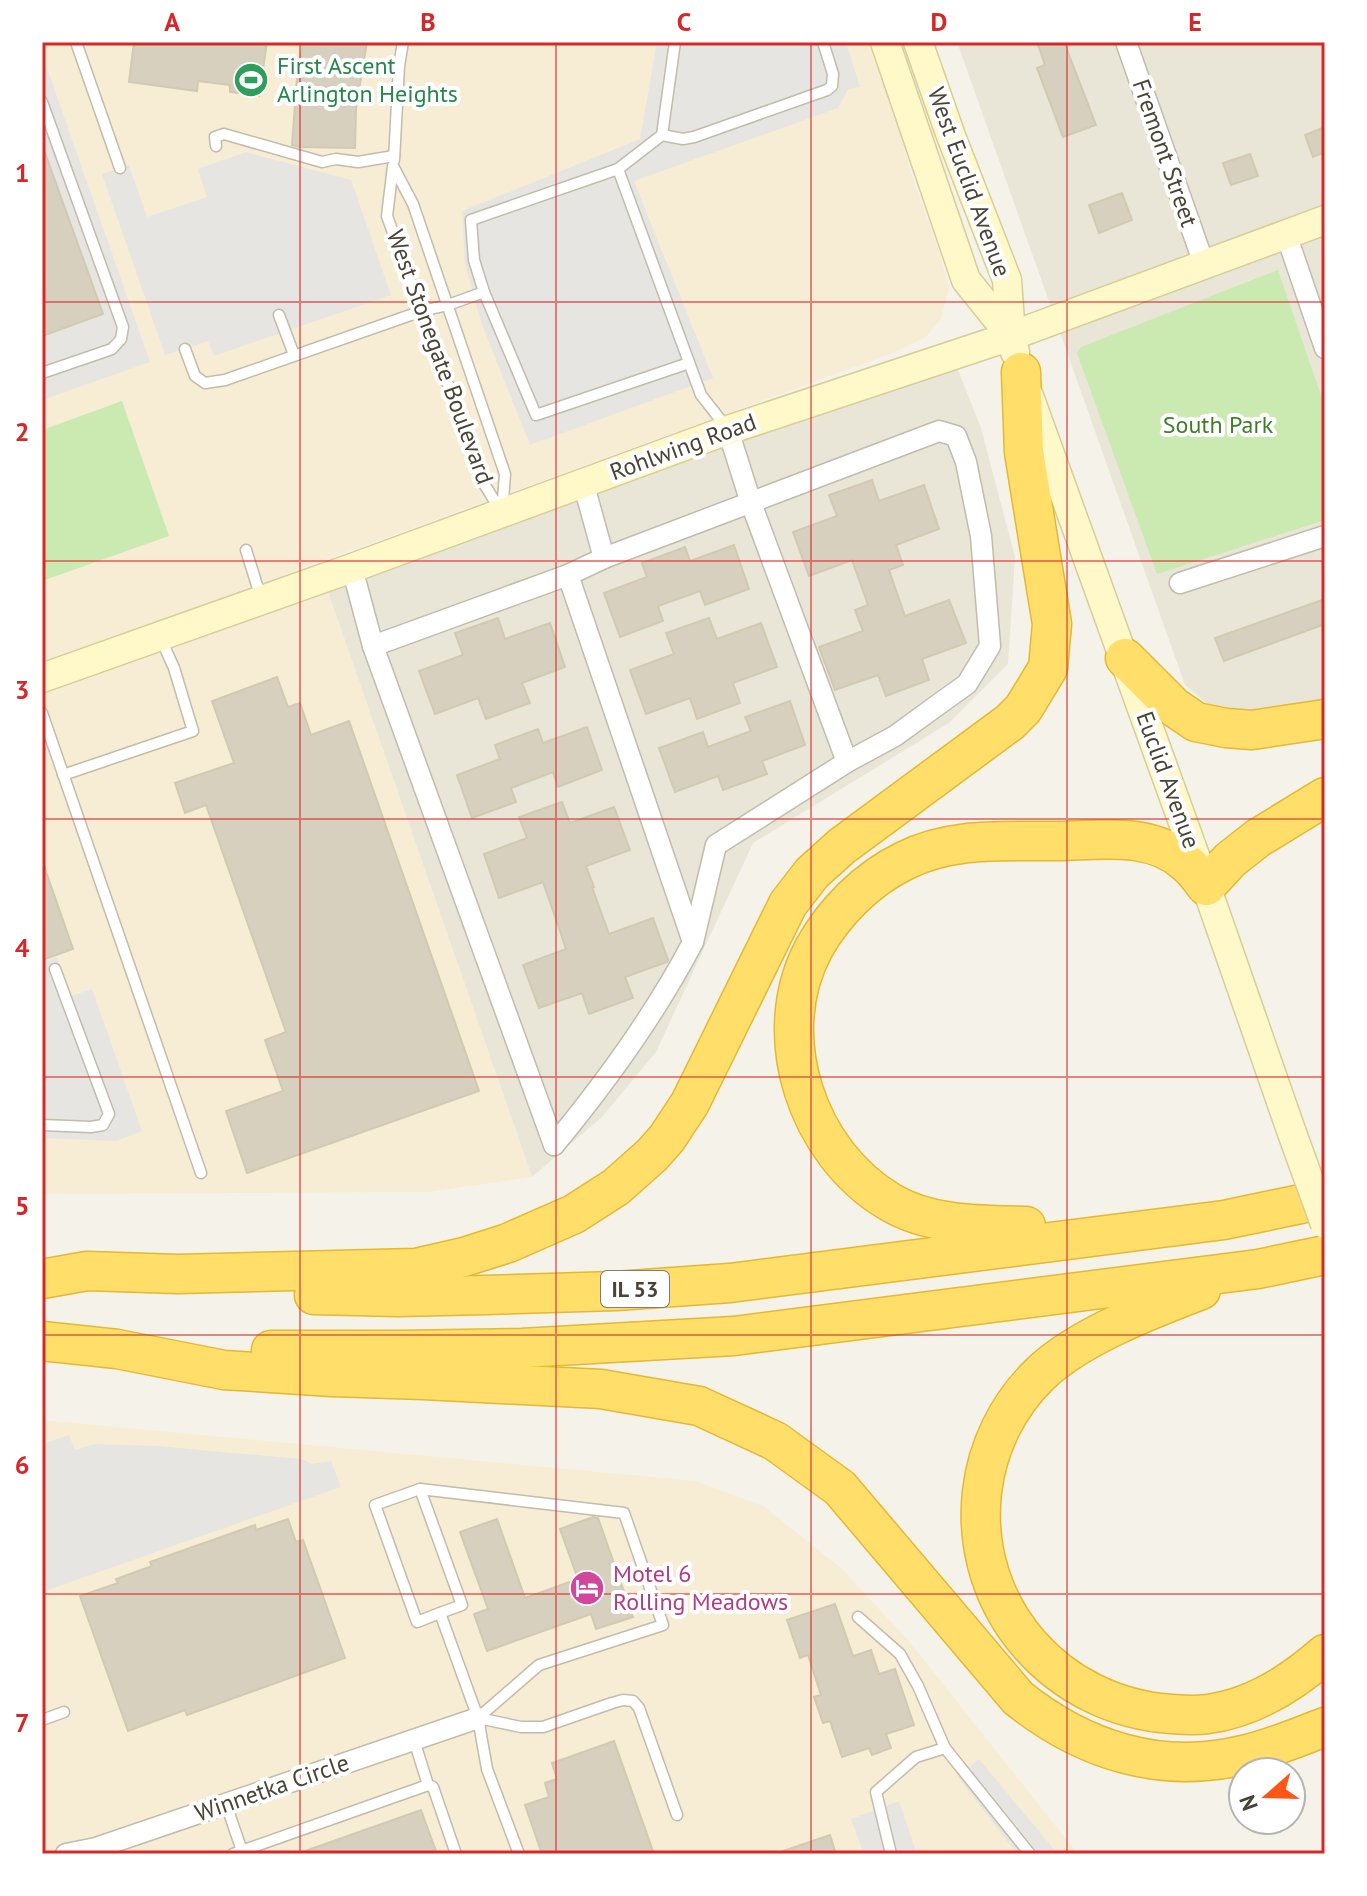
<svg xmlns="http://www.w3.org/2000/svg" width="1367" height="1896" font-family="'PT Sans',sans-serif">
  <style>
    .residential { fill: #e9e6d7 }
    .commercial { fill: #f7edd4 }
    .green { fill: #caeab1 }
    .parking { fill: #e7e5e1 }
    .building { fill: #d7d0be; stroke: #d2c9b1; stroke-width: 2 }
    .lines { fill: none; stroke-linecap: round; stroke-linejoin: round }
    .lane-casing { stroke: #c1bcab; stroke-width: 13 }
    .street-casing { stroke: #c1bcab; stroke-width: 23 }
    .secondary-casing { stroke: #d7cd98; stroke-width: 31 }
    .highway-casing { stroke: #e3b835; stroke-width: 41 }
    .lane { stroke: #fff; stroke-width: 10 }
    .street { stroke: #fff; stroke-width: 20 }
    .secondary { stroke: #fff8c9; stroke-width: 28 }
    .highway { stroke: #ffdf6a; stroke-width: 38 }
    .secondary-bridge-casing { stroke: #d7cd98; stroke-width: 31; stroke-linecap: butt }
    .secondary-bridge { stroke: #fff8c9; stroke-width: 28 }
    .grid { fill: none; stroke: #d62828; stroke-width: 2; stroke-opacity: 0.55 }
    .labels { text-anchor: middle; stroke-width: 8; stroke-linejoin: round; paint-order: stroke }
    .shield { fill: #fff; stroke: #807c73; stroke-width: 2 }
    .shield-label { font-size: 22px; font-weight: bold; fill: #494437 }
    .leisure-label { font-size: 24px; fill: #27864d; stroke: #fff; text-anchor: start }
    .street-label { font-size: 24px; fill: #494437; stroke: #fff }
    .park-label { font-size: 24px; fill: #3e7e27; stroke: #fff }
    .hotel-label { font-size: 24px; fill: #b23c85; stroke: #fff; text-anchor: start }
    .neatline { fill: none; stroke: #d62828; stroke-width: 3 }
    .grid-label { font-size: 26px; text-anchor: middle; font-weight: bold; fill: #d62828 }
  </style>
  <rect width="100%" height="100%" fill="#f5f3e9"/>
  <g class="residential">
    <polygon points="957,42 1325,42 1325,700 1260,710 1212,708 1185,685"/>
    <polygon points="952,355 981,428 1015,557 1008,664 949,723 753,843 656,1052 602,1117 532,1177 323,578"/>
  </g>
  <g class="commercial">
    <polygon points="42,42 875,42 911,173 940,254 949,288 941,319 926,337 893,353 42,663"/>
    <polygon points="323,578 532,1177 428,1192 42,1194 42,678"/>
    <polygon points="42,1420 696,1481 763,1506 841,1568 909,1641 1078,1854 42,1854"/>
  </g>
  <g class="green">
    <polygon points="1278,270 1325,407 1325,520 1157,574 1077,353 1081,347"/>
    <polygon points="122,401 169,536 42,581 42,430"/>
  </g>
  <g class="parking">
    <polygon points="657,42 846,42 860,87 848,89 838,108 634,181 713,378 530,445 482,325 465,264 462,211 640,139"/>
    <polygon points="42,54 150,362 42,400 42,336 103,313 42,145"/>
    <polygon points="246,152 351,180 391,295 214,356 208,341 165,355 102,174 129,165 147,217 207,197 198,169"/>
    <polygon points="57,957 71,996 92,989 142,1131 117,1141 42,1138 42,962"/>
    <polygon points="69,1435 75,1450 95,1444 156,1446 302,1459 312,1464 331,1461 341,1487 42,1592 42,1444"/>
    <polygon points="979,1759 1058,1854 1017,1854 958,1777"/>
    <polygon points="899,1801 917,1854 864,1854 851,1819"/>
  </g>
  <g class="building">
    <polygon points="134,42 267,42 259,96 230,92 230,85 198,81 197,91 129,82"/>
    <polygon points="303,42 367,42 356,108 355,148 300,147 292,145 297,78"/>
    <polygon points="1037,42 1064,42 1096,125 1063,137 1037,68 1045,65"/>
    <polygon points="1325,127 1325,152 1313,157 1305,135"/>
    <polygon points="44,150 103,314 42,336 42,151"/>
    <polygon points="1250,154 1258,176 1231,185 1223,163"/>
    <polygon points="1122,193 1132,220 1099,233 1089,205"/>
    <polygon points="872,480 879,501 924,485 939,529 896,545 903,565 889,570 905,616 949,600 966,643 922,659 929,680 886,696 878,675 835,690 819,647 863,631 855,610 868,605 852,560 809,576 793,532 837,516 829,495"/>
    <polygon points="734,545 749,589 705,605 700,591 658,606 663,621 620,637 604,593 647,577 642,563 685,547 690,561"/>
    <polygon points="1325,599 1325,624 1224,661 1215,638"/>
    <polygon points="498,618 505,639 550,623 565,667 522,683 530,703 486,719 478,698 435,714 419,671 463,655 455,633"/>
    <polygon points="709,618 717,639 761,623 777,667 733,683 740,703 697,719 690,698 646,714 630,670 674,654 666,633"/>
    <polygon points="277,677 288,707 300,703 311,735 349,721 479,1091 247,1173 226,1111 283,1091 265,1040 286,1032 206,805 185,813 175,783 234,763 212,701"/>
    <polygon points="790,701 805,745 762,761 767,774 723,790 718,776 675,792 659,748 703,732 708,747 751,731 745,717"/>
    <polygon points="587,727 602,770 558,787 553,772 511,788 516,802 472,818 457,775 500,759 495,745 538,729 543,743"/>
    <polygon points="562,802 570,823 614,807 630,850 586,866 594,887 592,887 609,934 653,918 668,960 667,962 625,977 633,998 589,1014 582,993 539,1008 523,965 566,949 559,928 543,882 499,898 484,854 527,838 519,817"/>
    <polygon points="42,866 44,866 73,949 42,960"/>
    <polygon points="593,1517 598,1518 633,1617 596,1629 591,1614 487,1651 474,1614 488,1609 460,1532 497,1519 525,1598 578,1579 560,1529"/>
    <polygon points="288,1519 296,1542 303,1540 345,1658 187,1715 185,1710 128,1731 80,1596 118,1583 116,1579 152,1566 150,1562 255,1525 256,1530"/>
    <polygon points="835,1604 853,1656 871,1650 879,1674 895,1669 914,1725 886,1734 891,1748 872,1755 869,1748 842,1757 830,1721 823,1723 814,1697 821,1695 808,1655 800,1658 787,1620"/>
    <polygon points="614,1741 654,1854 542,1854 525,1805 549,1797 545,1783 557,1779 552,1763"/>
    <polygon points="421,1810 437,1854 303,1854 302,1852"/>
    <polygon points="830,1835 836,1854 781,1854 780,1852"/>
  </g>
  <g class="lines">
    <g class="lane-casing">
      <g id="lane">
        <polyline points="76,42 120,168"/>
        <polyline points="675,42 662,135 618,169 701,395 727,428"/>
        <polyline points="42,102 123,327 121,339 112,349 42,373"/>
        <polyline points="662,135 683,139 694,137 827,90 832,86 833,74 823,42"/>
        <polyline points="216,146 215,137 224,134 322,162 336,159 358,162 394,156"/>
        <polyline points="394,160 399,66 403,42"/>
        <polygon points="393,166 413,204 505,474 502,513 483,482 387,216"/>
        <polyline points="484,292 536,415 689,363"/>
        <polyline points="279,315 294,355"/>
        <polyline points="185,349 195,376 205,383 225,380 422,311 448,305 484,292 474,260 471,220 618,169"/>
        <polyline points="246,550 261,598"/>
        <polyline points="42,713 201,1173"/>
        <polyline points="63,775 193,731 174,668 160,637"/>
        <polyline points="42,1125 91,1127 103,1125 109,1114 55,969"/>
        <polyline points="420,1489 462,1605 440,1613"/>
        <polyline points="858,1617 900,1654 918,1686 945,1748"/>
        <polyline points="478,1718 539,1665 663,1625 624,1513 420,1489 375,1505 417,1622 440,1613 478,1718 487,1769 519,1854"/>
        <polyline points="478,1718 521,1727 543,1727 612,1703 623,1700 633,1701 639,1708 677,1815"/>
        <polyline points="42,1720 64,1712"/>
        <polyline points="414,1740 428,1785"/>
        <polyline points="226,1804 242,1851"/>
        <polyline points="233,1854 428,1785 433,1787 456,1854"/>
        <polyline points="891,1854 876,1792 916,1757 945,1748 1030,1854"/>
      </g>
    </g>
    <g class="street-casing">
      <g id="street">
        <polyline points="1126,42 1204,264"/>
        <polyline points="1286,234 1325,348"/>
        <polyline points="728,430 751,503 847,762"/>
        <polyline points="583,482 604,558"/>
        <polyline points="352,568 373,646 554,1145"/>
        <polyline points="1180,583 1325,536"/>
        <polyline points="373,646 568,575 604,558 939,431 956,436 966,462 981,536 990,646 967,684 939,704 895,736 847,762 716,845 693,942"/>
        <path d="M554 1145C606 1082 655 1015 693 942L568 575"/>
        <polyline points="66,1854 96,1848 478,1718"/>
      </g>
    </g>
    <g class="secondary-casing">
      <g id="secondary">
        <polyline points="885,42 966,280 1011,336"/>
        <polyline points="918,42 951,136 1007,280 1011,336 1015,352"/>
        <polyline points="1029,396 1206,886 1292,1133"/>
        <polyline points="42,678 352,568 728,430 1011,336 1325,220"/>
      </g>
    </g>
    <g class="highway-casing">
      <g id="highway">
        <polyline points="1125,658 1174,707 1196,722 1226,728 1252,730 1325,719"/>
        <path d="M1026 1226C981 1225 930 1226 890 1202 807 1153 767 1035 814 948 834 912 867 879 904 861 952 836 1007 842 1059 841 1102 840 1152 832 1186 863 1194 869 1200 878 1206 886L1230 860 1258 838 1325 797"/>
        <polyline points="42,1279 87,1271 178,1274 416,1268 464,1257 508,1243 574,1214 616,1187 652,1155 667,1138 690,1103 788,904 812,873 842,846 1010,722 1023,709 1048,668 1052,624 1024,452 1021,372"/>
        <path d="M1201 1290C1151 1309 1078 1337 1040 1374 1008 1405 987 1447 982 1492 969 1608 1057 1707 1172 1714 1183 1715 1196 1716 1208 1714 1253 1708 1292 1683 1325 1654"/>
        <polyline points="314,1295 398,1297 486,1295 616,1291 730,1283 1224,1220 1325,1199"/>
        <path d="M42 1341 117 1349 224 1370 332 1377 424 1380 601 1389 699 1406 775 1441 840 1488 1018 1698C1083 1750 1160 1775 1243 1755 1271 1749 1298 1737 1325 1727"/>
        <polyline points="271,1350 403,1350 522,1348 734,1336 1258,1269 1325,1255"/>
      </g>
    </g>
    <use href="#lane" class="lane"/>
    <use href="#street" class="street"/>
    <use href="#secondary" class="secondary"/>
    <use href="#highway" class="highway"/>
    <g class="secondary-bridge-casing">
      <polyline id="secondary-bridge" points="1292,1133 1325,1224"/>
    </g>
    <use href="#secondary-bridge" class="secondary-bridge"/>
  </g>
  <path class="grid" d="M300 42V1854M556 42V1854M811 42V1854M1067 42V1854M42 302H1325M42 561H1325M42 819H1325M42 1077H1325M42 1335H1325M42 1594H1325"/>
  <defs>
    <g id="stadium-disc" transform="scale(1.8)"><circle r="9.5" fill="#2e9e5b" stroke="#fff"/><path d="M0-5a6.5 5 0 1 0 0 10a6.5 5 0 1 0 0-10ZM-3.5-1.8h7v3.6h-7Z" fill="#fff"/></g>
    <g id="hotel-disc" transform="scale(1.8)"><circle r="9.5" fill="#d1479c" stroke="#fff"/><path d="M-6-4.5h1.5V1H6V5H4.5V3h-9V5H-6ZM-4 0a1.8 1.8 0 1 1 3.6 0ZM.5 0V-2.5h3Q6-2.5 6 0Z" fill="#fff"/></g>
  </defs>
  <g fill-rule="evenodd">
    <use href="#stadium-disc" x="251" y="80"/>
    <use href="#hotel-disc" x="587" y="1588"/>
  </g>
  <g class="labels">
    <rect class="shield" x="601" y="1271" width="68" height="36" rx="6"/>
    <g class="shield-label">
      <text x="635" y="1297">IL 53</text>
    </g>
    <g class="leisure-label">
      <text x="277" y="74">First Ascent<tspan x="277" dy="28">Arlington Heights</tspan></text>
    </g>
    <g class="street-label">
      <text transform="translate(1165 153) rotate(71)" y="8">Fremont Street</text>
      <text transform="translate(969 182) rotate(70)" y="8">West Euclid Avenue</text>
      <text transform="translate(440 357) rotate(70)" y="8">West Stonegate Boulevard</text>
      <text transform="translate(683 447) rotate(-20)" y="8">Rohlwing Road</text>
      <text transform="translate(1168 780) rotate(70)" y="8">Euclid Avenue</text>
      <text transform="translate(272 1788) rotate(-19)" y="8">Winnetka Circle</text>
    </g>
    <g class="park-label">
      <text x="1218" y="433">South Park</text>
    </g>
    <g class="hotel-label">
      <text x="613" y="1582">Motel 6<tspan x="613" dy="28">Rolling Meadows</tspan></text>
    </g>
  </g>
  <rect width="1367" height="1896" fill="none" stroke="#ffffff" stroke-width="88"/>
  <g transform="translate(1267 1796) rotate(250)"><circle r="38" fill="#ffffff" stroke="#b6b4af" stroke-width="2"/>
  <path d="M0-6L14 30L0 20L-14 30Z" fill="#ff5516"/>
  <text y="-12" font-size="22" font-weight="bold" text-anchor="middle" fill="#494437">N</text>
  </g>
  <rect x="44" y="44" width="1279" height="1808" class="neatline"/>
  <g class="grid-label">
    <text x="172" y="31">A</text>
    <text x="428" y="31">B</text>
    <text x="684" y="31">C</text>
    <text x="939" y="31">D</text>
    <text x="1195" y="31">E</text>
    <text x="22" y="182">1</text>
    <text x="22" y="441">2</text>
    <text x="22" y="699">3</text>
    <text x="22" y="957">4</text>
    <text x="22" y="1215">5</text>
    <text x="22" y="1474">6</text>
    <text x="22" y="1732">7</text>
  </g>
</svg>
